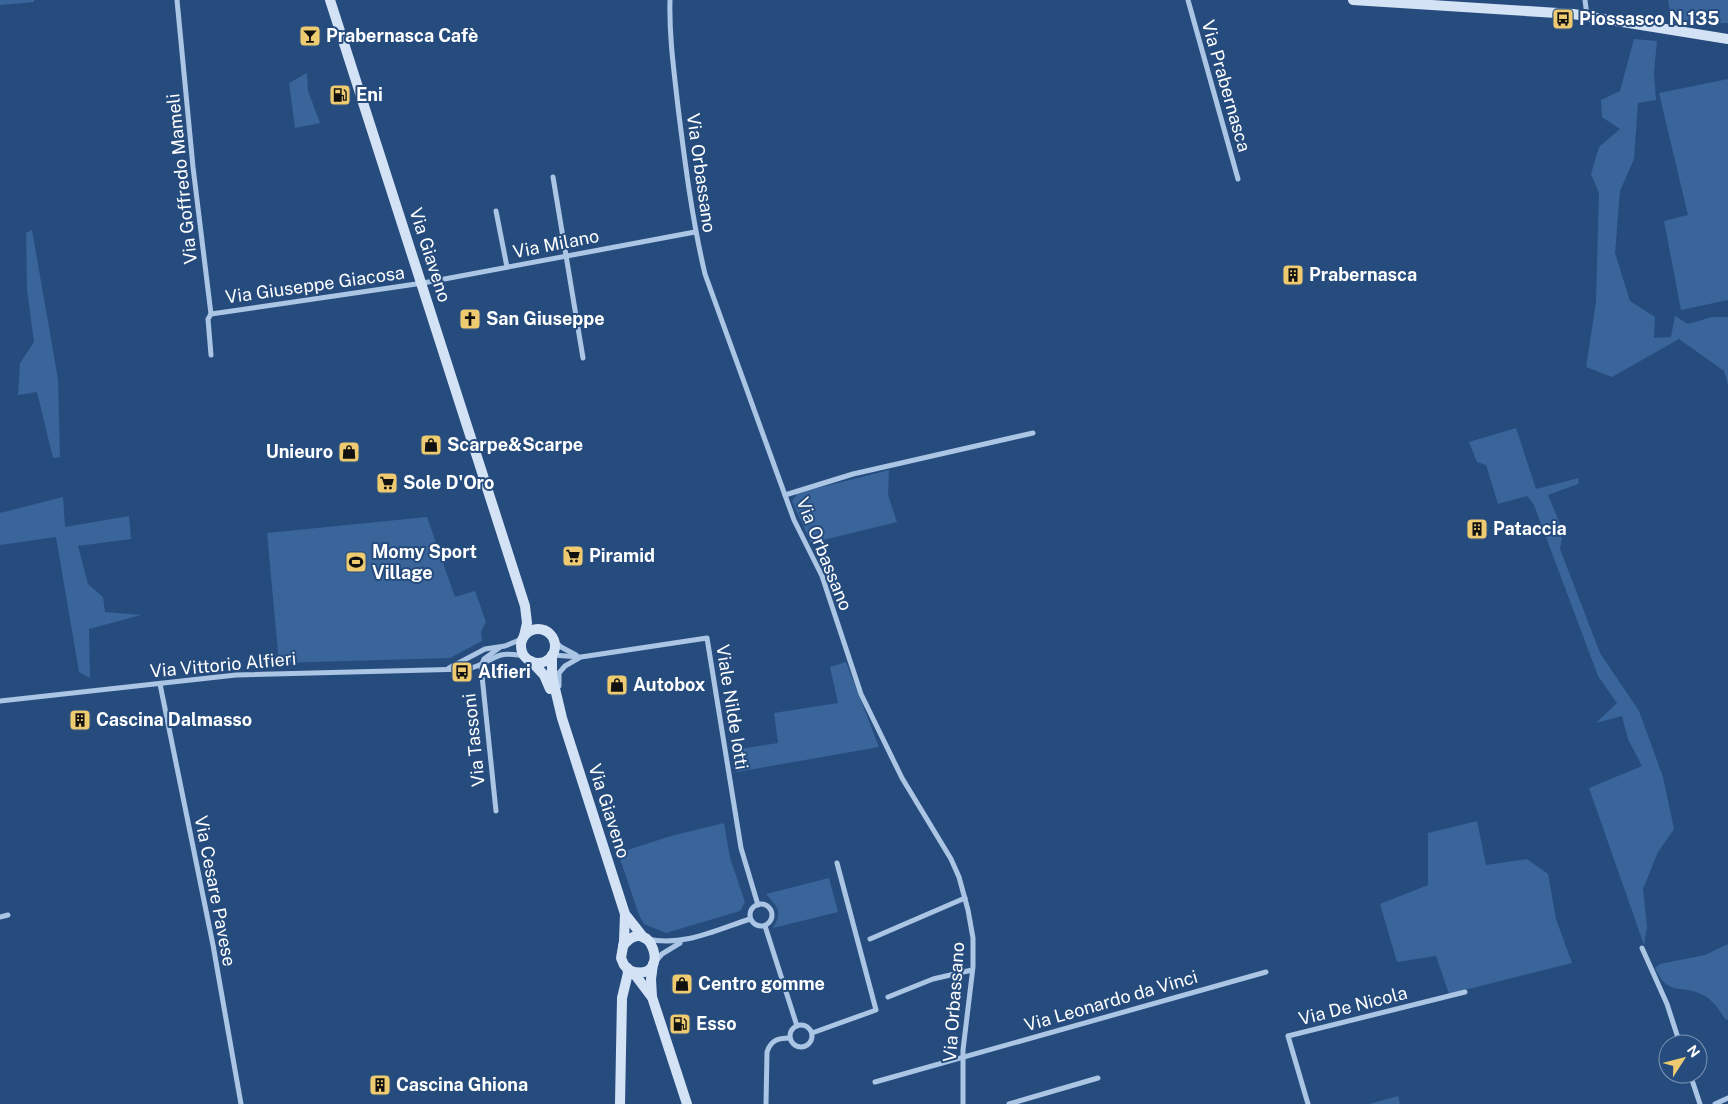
<svg xmlns="http://www.w3.org/2000/svg" width="1728" height="1104" font-family="'Public Sans',sans-serif">
  <style>
    .green { fill: #39659b }
    .lines { fill: none; stroke-linecap: round; stroke-linejoin: round }
    .street { stroke: #abc5e5; stroke-width: 5 }
    .secondary { stroke: #d4e2f5; stroke-width: 10 }
    .labels { text-anchor: middle; stroke-width: 4; stroke-linejoin: round; paint-order: stroke }
    .poi-label { font-size: 18px; font-weight: bold; fill: #fff; stroke: #264c7e; text-anchor: start }
    .street-label { font-size: 18px; fill: #fff; stroke: #264c7e }
  </style>
  <rect width="100%" height="100%" fill="#264c7e"/>
  <g class="green">
    <polygon points="0,0 34,0 34,2 0,5"/>
    <polygon points="1668,0 1728,0 1728,23 1672,24"/>
    <polygon points="1634,39 1657,41 1654,72 1656,100 1638,103 1634,159 1620,191 1615,253 1630,301 1655,317 1654,338 1671,337 1675,316 1688,324 1712,317 1728,317 1728,385 1724,371 1679,339 1612,377 1586,367 1596,302 1599,193 1591,174 1599,147 1620,129 1602,117 1601,100 1620,91"/>
    <polygon points="307,73 308,91 320,123 295,128 289,83"/>
    <polygon points="1728,79 1728,300 1681,310 1664,221 1688,215 1659,93"/>
    <polygon points="32,230 58,379 60,457 53,458 37,392 18,395 20,363 34,342 27,289 26,233"/>
    <polygon points="1516,428 1536,489 1579,478 1578,484 1548,495 1563,531 1560,549 1600,653 1639,711 1663,777 1674,829 1658,852 1643,889 1647,927 1644,945 1589,788 1642,766 1628,739 1622,716 1596,723 1617,703 1598,676 1534,505 1527,496 1498,504 1486,465 1477,462 1469,442"/>
    <polygon points="889,470 888,495 897,522 811,543 792,501 798,493"/>
    <polygon points="63,497 65,527 129,516 131,539 78,546 88,584 103,597 105,612 141,615 89,629 90,678 79,672 56,537 0,545 0,513"/>
    <polygon points="427,517 455,597 475,591 486,622 481,632 482,641 450,658 279,663 267,533"/>
    <polygon points="846,662 879,747 737,772 733,750 778,743 774,713 838,703 830,667"/>
    <polygon points="1477,821 1486,865 1527,859 1548,874 1556,919 1572,963 1449,994 1436,956 1397,962 1380,904 1428,885 1428,833"/>
    <polygon points="724,823 730,858 745,902 740,911 666,933 644,924 639,915 618,853 671,836"/>
    <path d="M829 878 838 912 773 928C783 911 778 908 766 894Z"/>
    <path d="M1728 944V1019L1726 1020C1719 1010 1713 999 1701 994 1680 984 1668 997 1655 968L1660 964 1705 955Z"/>
    <polygon points="1398,1096 1400,1104 1369,1104"/>
  </g>
  <g class="lines">
    <g class="street">
      <polyline points="177,0 193,167 211,314 208,319 211,355"/>
      <path d="M670 0C669 36 674 71 678 107 685 163 692 219 705 274L794 520 822 576 861 694 902 778 951 859 959 877 968 910 973 938V967L963 1050V1104"/>
      <polyline points="1188,0 1238,179"/>
      <polyline points="1585,0 1587,16"/>
      <polyline points="553,177 583,358"/>
      <polyline points="496,211 507,267"/>
      <polyline points="211,314 423,283 695,232"/>
      <polyline points="785,495 853,474 1033,433"/>
      <polyline points="554,641 561,647 576,655"/>
      <polyline points="552,655 581,657 707,638 741,848 758,905"/>
      <polyline points="449,668 485,649 505,646 522,639"/>
      <polyline points="160,684 213,945 241,1104"/>
      <polyline points="559,686 559,673 565,666 579,658"/>
      <path d="M0 701 236 675 467 669C483 666 488 659 501 655 508 653 517 655 525 656"/>
      <polyline points="496,811 481,666 484,659 499,648"/>
      <circle cx="761" cy="915" r="11"/>
      <polyline points="0,917 8,915"/>
      <polyline points="765,926 797,1026"/>
      <path d="M647 939C683 947 716 930 750 919"/>
      <polyline points="870,939 965,898"/>
      <polyline points="1642,948 1667,1004 1680,1044"/>
      <polyline points="655,962 662,954 680,943"/>
      <polyline points="888,997 933,979 972,970"/>
      <circle cx="801" cy="1036" r="11"/>
      <polyline points="812,1033 876,1010 837,863"/>
      <polyline points="1690,1074 1700,1104"/>
      <polyline points="875,1082 1266,972"/>
      <path d="M766 1104 767 1052C771 1040 778 1038 790 1038"/>
      <polyline points="1009,1104 1098,1078"/>
      <polyline points="1308,1104 1288,1036 1465,992"/>
      <polyline points="1715,1104 1728,1098"/>
    </g>
    <g class="secondary">
      <polyline points="330,0 525,606 527,623 524,636"/>
      <polyline points="1353,0 1573,14 1728,39"/>
      <circle cx="538" cy="646" r="17"/>
      <polyline points="552,655 552,676 562,718 625,914 644,938"/>
      <polyline points="531,661 544,675 550,689"/>
      <polyline points="625,914 624,941 621,958 624,965 636,976 651,996"/>
      <path d="M623 946C650 910 674 983 631 971"/>
      <polyline points="653,964 651,979 652,997 687,1104"/>
      <polyline points="620,1104 622,998 628,973 627,968"/>
    </g>
  </g>
  <defs>
    <g id="bus-square" transform="scale(1.125)"><rect x="-9" y="-9" width="18" height="18" rx="4" fill="#eeca70" stroke="#264c7e"/><path d="M-5-6H5V4H4V6H2V4H-2V6H-4V4H-5ZM-3.5-4V0h7V-4ZM-3.5 1.2v1.5H-2V1.2ZM2 1.2v1.5H3.5V1.2Z" fill="#111"/></g>
    <g id="bar-square" transform="scale(1.125)"><rect x="-9" y="-9" width="18" height="18" rx="4" fill="#eeca70" stroke="#264c7e"/><path d="M-6-5H6L.8 .8V4.5H3.5V6h-7V4.5H-.8V.8Z" fill="#111"/></g>
    <g id="fuel-square" transform="scale(1.125)"><rect x="-9" y="-9" width="18" height="18" rx="4" fill="#eeca70" stroke="#264c7e"/><path d="M-5.5-6h7V0h2V4h1.3V-2.5L3-4.5l.8-.8L6-3V5H2.5V1h-1V6h-7ZM-4.2-4.7v3.2H.2V-4.7Z" fill="#111"/></g>
    <g id="building-square" transform="scale(1.125)"><rect x="-9" y="-9" width="18" height="18" rx="4" fill="#eeca70" stroke="#264c7e"/><path d="M-4-6H4V6H1V3H-1V6H-4ZM-2.5-4.3h1.7v1.8h-1.7ZM.8-4.3h1.7v1.8H.8ZM-2.5-1h1.7V.8h-1.7ZM.8-1h1.7V.8H.8Z" fill="#111"/></g>
    <g id="church-square" transform="scale(1.125)"><rect x="-9" y="-9" width="18" height="18" rx="4" fill="#eeca70" stroke="#264c7e"/><path d="M-1.2-6h2.4v3.5h3.3v2.4h-3.3V6h-2.4V-.1h-3.3v-2.4h3.3Z" fill="#111"/></g>
    <g id="shop-square" transform="scale(1.125)"><rect x="-9" y="-9" width="18" height="18" rx="4" fill="#eeca70" stroke="#264c7e"/><path d="M-5-2.5h2.3a2.7 3.5 0 0 1 5.4 0H5L5.5 6h-11ZM-1.5-2.5h3a1.5 2.3 0 0 0-3 0Z" fill="#111"/></g>
    <g id="supermarket-square" transform="scale(1.125)"><rect x="-9" y="-9" width="18" height="18" rx="4" fill="#eeca70" stroke="#264c7e"/><path d="M-6-5.5h2.5l.6 2H6L4.5 2H-2.5L-4.4-4H-6ZM-1.5 3.2a1.3 1.3 0 1 0 .1 0ZM3 3.2a1.3 1.3 0 1 0 .1 0Z" fill="#111"/></g>
    <g id="stadium-square" transform="scale(1.125)"><rect x="-9" y="-9" width="18" height="18" rx="4" fill="#eeca70" stroke="#264c7e"/><path d="M0-5a6.5 5 0 1 0 0 10a6.5 5 0 1 0 0-10ZM-3.5-1.8h7v3.6h-7Z" fill="#111"/></g>
  </defs>
  <g fill-rule="evenodd">
    <use href="#bus-square" x="1563" y="19"/>
    <use href="#bar-square" x="310" y="36"/>
    <use href="#fuel-square" x="340" y="95"/>
    <use href="#building-square" x="1293" y="275"/>
    <use href="#church-square" x="470" y="319"/>
    <use href="#shop-square" x="431" y="445"/>
    <use href="#shop-square" x="349" y="452"/>
    <use href="#supermarket-square" x="387" y="483"/>
    <use href="#building-square" x="1477" y="529"/>
    <use href="#supermarket-square" x="573" y="556"/>
    <use href="#stadium-square" x="356" y="562"/>
    <use href="#bus-square" x="462" y="672"/>
    <use href="#shop-square" x="617" y="685"/>
    <use href="#building-square" x="80" y="720"/>
    <use href="#shop-square" x="682" y="984"/>
    <use href="#fuel-square" x="680" y="1024"/>
    <use href="#building-square" x="380" y="1085"/>
  </g>
  <g class="labels">
    <g class="poi-label">
      <text x="1579" y="25">Piossasco N.135</text>
      <text x="326" y="42">Prabernasca Cafè</text>
      <text x="356" y="101">Eni</text>
      <text x="1309" y="281">Prabernasca</text>
      <text x="486" y="325">San Giuseppe</text>
      <text x="447" y="451">Scarpe&amp;Scarpe</text>
      <text x="333" y="458" text-anchor="end">Unieuro</text>
      <text x="403" y="489">Sole D'Oro</text>
      <text x="1493" y="535">Pataccia</text>
      <text x="372" y="558">Momy Sport<tspan x="372" dy="21">Village</tspan></text>
      <text x="589" y="562">Piramid</text>
      <text x="478" y="678">Alfieri</text>
      <text x="633" y="691">Autobox</text>
      <text x="96" y="726">Cascina Dalmasso</text>
      <text x="698" y="990">Centro gomme</text>
      <text x="696" y="1030">Esso</text>
      <text x="396" y="1091">Cascina Ghiona</text>
    </g>
    <g class="street-label">
      <text transform="translate(1226 86) rotate(74)" y="6">Via Prabernasca</text>
      <text transform="translate(701 173) rotate(82)" y="6">Via Orbassano</text>
      <text transform="translate(182 179) rotate(-96)" y="6">Via Goffredo Mameli</text>
      <text transform="translate(556 244) rotate(-11)" y="6">Via Milano</text>
      <text transform="translate(430 255) rotate(72)" y="6">Via Giaveno</text>
      <text transform="translate(315 285) rotate(-8)" y="6">Via Giuseppe Giacosa</text>
      <text transform="translate(824 554) rotate(68)" y="6">Via Orbassano</text>
      <text transform="translate(223 665) rotate(-5)" y="6">Via Vittorio Alfieri</text>
      <text transform="translate(732 707) rotate(81)" y="6">Viale Nilde Iotti</text>
      <text transform="translate(474 740) rotate(-96)" y="6">Via Tassoni</text>
      <text transform="translate(609 811) rotate(72)" y="6">Via Giaveno</text>
      <text transform="translate(215 891) rotate(79)" y="6">Via Cesare Pavese</text>
      <text transform="translate(1111 1001) rotate(-16)" y="6">Via Leonardo da Vinci</text>
      <text transform="translate(954 1002) rotate(-86)" y="6">Via Orbassano</text>
      <text transform="translate(1353 1006) rotate(-14)" y="6">Via De Nicola</text>
    </g>
  </g>
  <g transform="translate(1683 1059) rotate(54)"><circle r="24" fill="#264c7e" stroke="#7d94b2"/>
  <path d="M0-4L9 19L0 12L-9 19Z" fill="#eeca70"/>
  <text y="-8" font-size="14" font-weight="bold" text-anchor="middle" fill="#ffffff">N</text>
  </g>
</svg>
